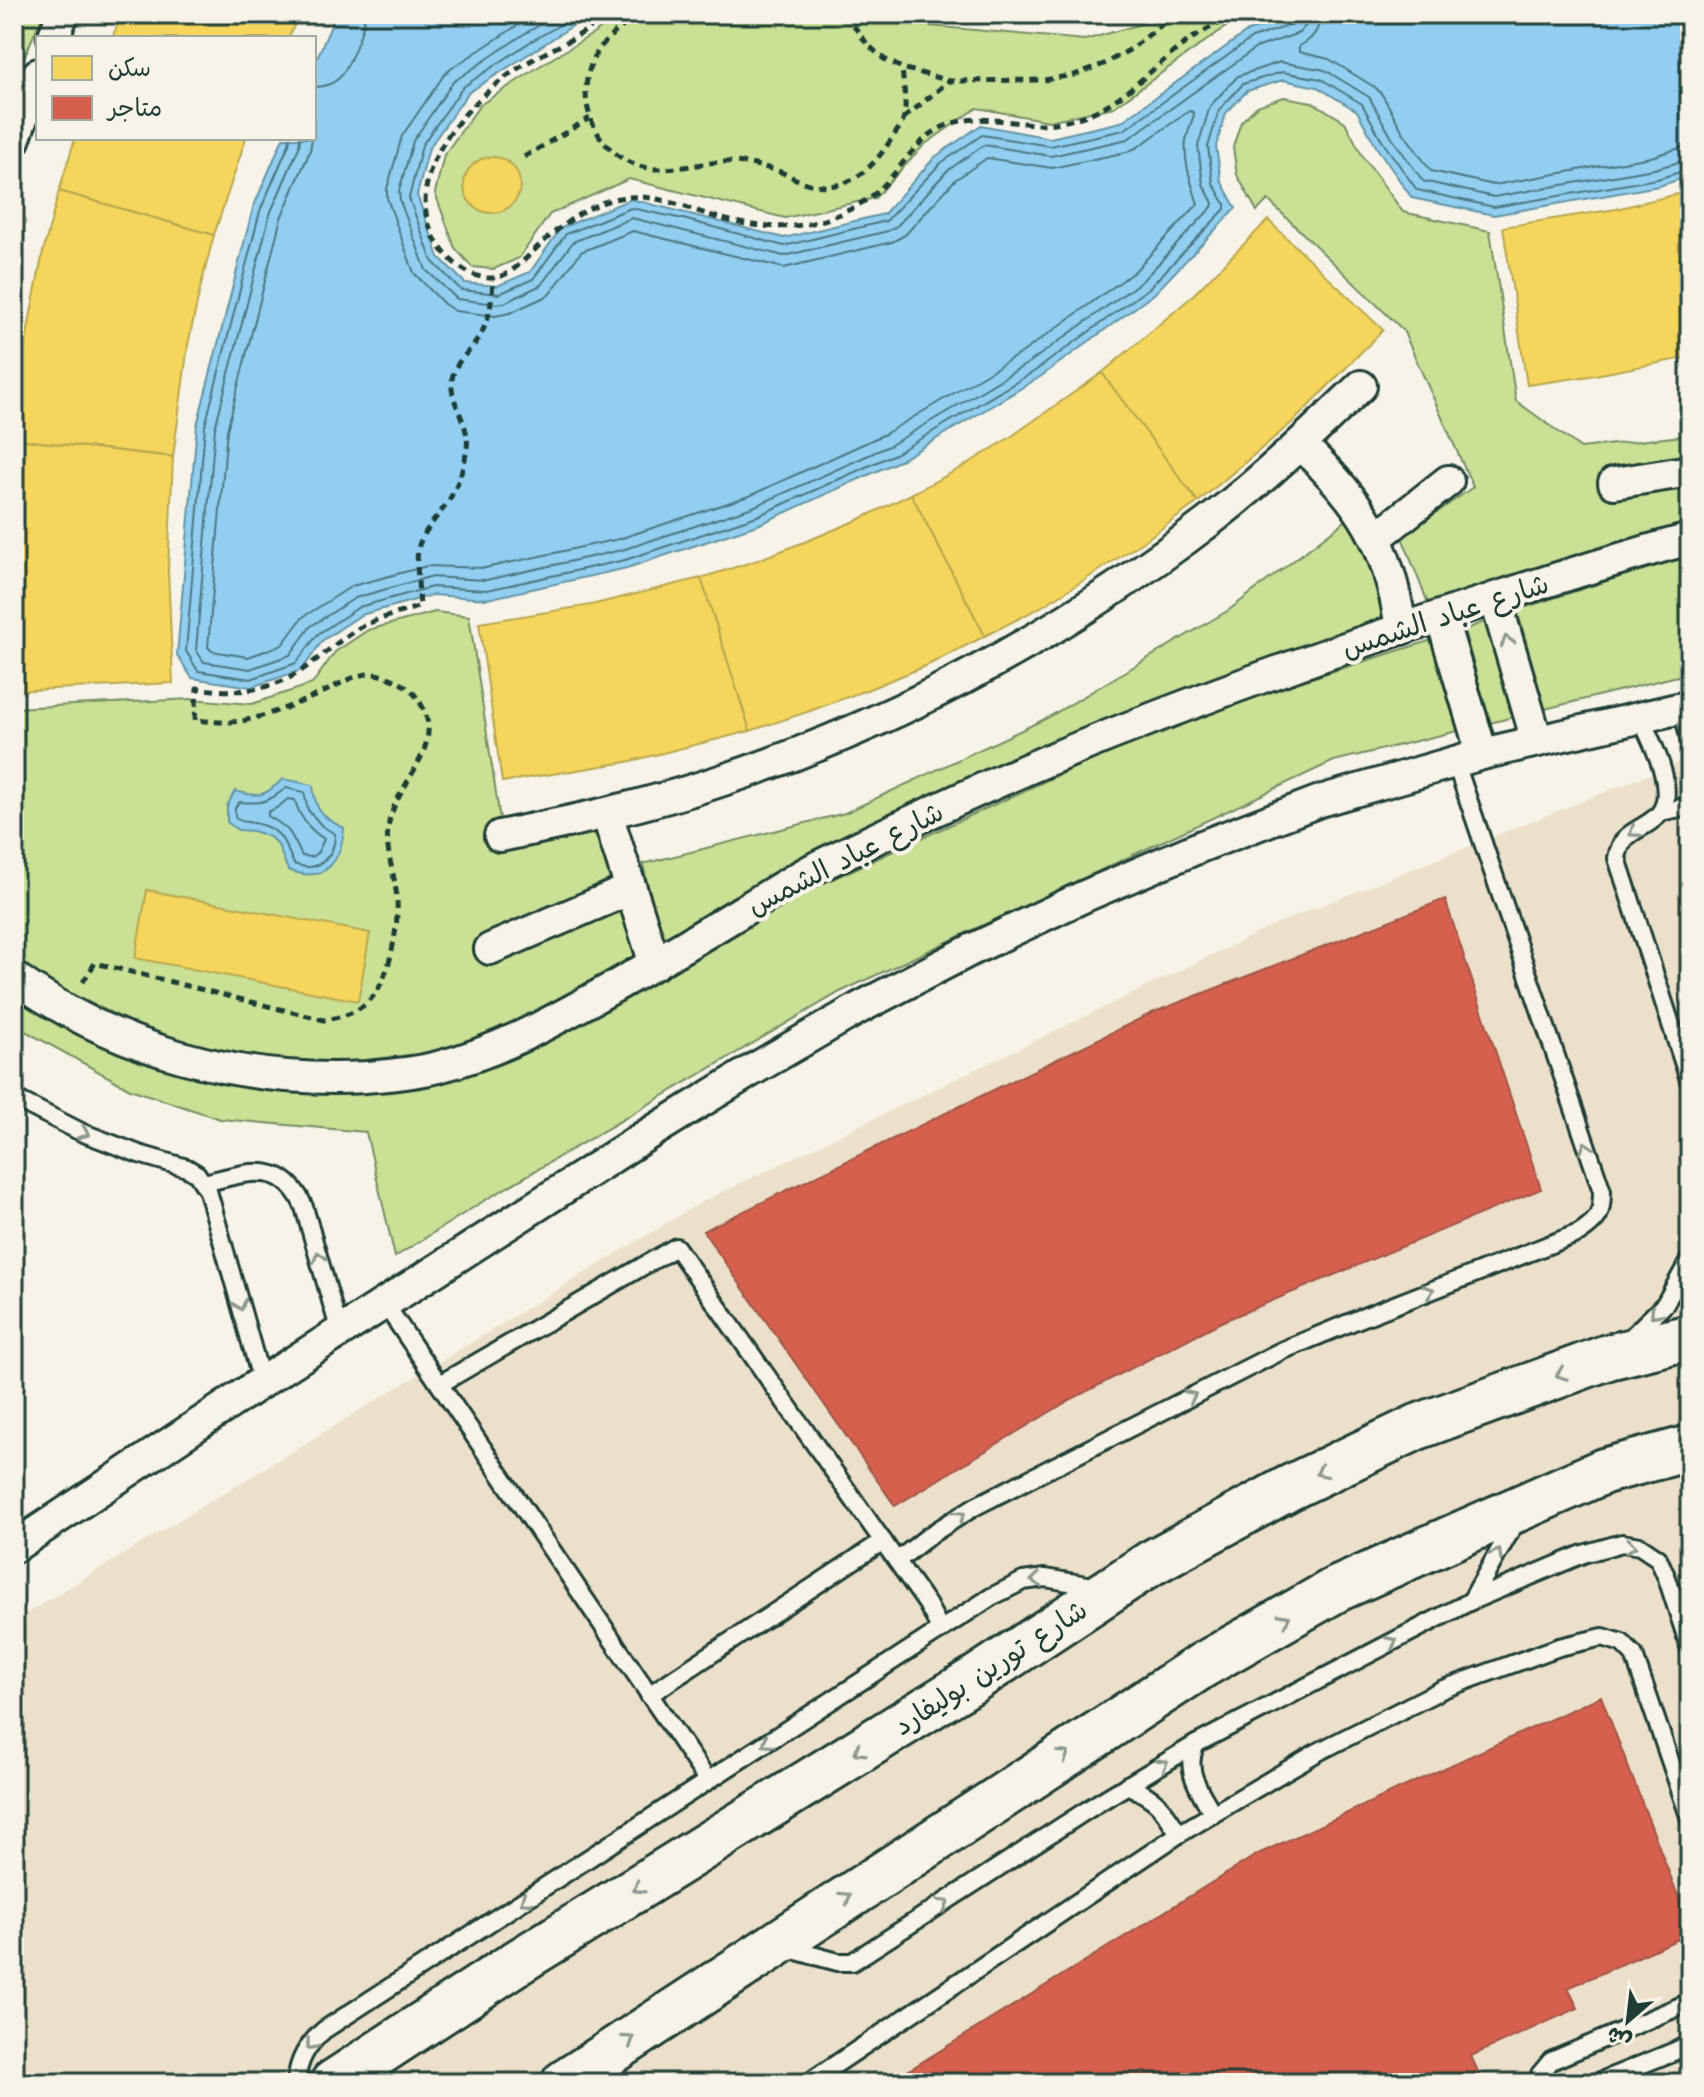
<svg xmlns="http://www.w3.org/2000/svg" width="1704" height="2097" font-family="'Architects Daughter','Playpen Sans Arabic',sans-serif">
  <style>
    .built { fill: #ece0cb }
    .green { fill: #c9e095; stroke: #748e64; stroke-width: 2 }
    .water { fill: #91cef1; stroke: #6394a5; stroke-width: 2 }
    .homes { fill: #f6d55c; stroke: #b6a750; stroke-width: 2 }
    .shops { fill: #d6604d; stroke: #9f5646; stroke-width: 2 }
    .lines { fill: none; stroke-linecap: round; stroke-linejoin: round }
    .shore { stroke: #4d7780; stroke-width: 2 }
    .lane-casing { stroke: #1f3d34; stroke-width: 22 }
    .street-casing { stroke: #1f3d34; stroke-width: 36 }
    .secondary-casing { stroke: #1f3d34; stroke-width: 50 }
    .path { stroke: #1f3d34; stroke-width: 5; stroke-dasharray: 8 6; stroke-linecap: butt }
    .lane { stroke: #f7f3e8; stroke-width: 16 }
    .street { stroke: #f7f3e8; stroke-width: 30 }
    .secondary { stroke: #f7f3e8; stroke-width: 44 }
    .oneway { stroke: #8b988e }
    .labels { text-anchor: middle; stroke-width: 8; stroke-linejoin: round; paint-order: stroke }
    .street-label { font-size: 28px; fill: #1f3d34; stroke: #f7f3e8 }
  </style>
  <rect width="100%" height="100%" fill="#f7f3e8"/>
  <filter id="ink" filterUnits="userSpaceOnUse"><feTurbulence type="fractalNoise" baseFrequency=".0125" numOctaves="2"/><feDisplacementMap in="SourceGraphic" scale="16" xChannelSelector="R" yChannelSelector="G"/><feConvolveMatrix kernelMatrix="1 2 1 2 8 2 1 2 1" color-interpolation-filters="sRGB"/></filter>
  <g filter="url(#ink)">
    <polygon class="built" points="1690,758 1690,2083 14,2083 14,1621 698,1204 1278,923"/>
    <g class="green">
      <polygon points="14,14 43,14 14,81"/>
      <polygon points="620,14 890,14 897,23 1085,40 1176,14 1248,14 1241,16 1114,107 1049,121 977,108 924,145 875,198 785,218 629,179 550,214 519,258 494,269 472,267 455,248 435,193 444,155 480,105 543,64 596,32"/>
      <polygon points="1284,97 1312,102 1345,122 1363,157 1403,212 1490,231 1516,401 1581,448 1690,435 1690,531 1433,616 1402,537 1473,487 1403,330 1268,200 1257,211 1237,175 1233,147 1241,122 1257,106"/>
      <polygon points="1357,512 1412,623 1170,700 662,947 643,864 845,813 1047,718 1229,610"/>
      <polygon points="1690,554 1690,673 1545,709 1517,610"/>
      <polygon points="435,612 469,616 503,839 612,825 642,958 511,1031 415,1063 292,1065 176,1043 37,978 14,957 14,708 191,699 252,704 312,684 335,652 368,630"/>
      <polygon points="1501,615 1529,713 1490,723 1464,630"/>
      <polygon points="1448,635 1474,727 1334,761 840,992 482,1202 395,1257 366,1132 220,1119 130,1089 25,1031 14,1021 14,987 291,1087 520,1052 824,883 1178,720"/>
    </g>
    <g class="water">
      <polygon points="336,14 591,14 468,93 429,148 417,195 439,257 465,283 497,286 530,272 561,228 631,199 784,238 884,214 935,157 981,125 1050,138 1121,122 1248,31 1301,14 1690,14 1690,176 1659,186 1494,215 1412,198 1377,148 1357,111 1317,87 1283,80 1247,91 1226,113 1216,146 1221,181 1236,208 1154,294 1040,377 899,461 760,524 627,568 487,599 433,595 361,615 323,640 302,670 251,687 192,678 177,655 197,425 253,208 283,138 314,138 314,65"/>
      <path d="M283 779 313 785C315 811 321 817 344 828 341 863 324 884 288 870L278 845 270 837 253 831 238 830 227 822V806L235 791C260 798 265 796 283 779Z"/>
    </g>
    <g class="homes">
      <polygon points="122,14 275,14 295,24 288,38 112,38"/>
      <polygon points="75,138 246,138 214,235 59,191"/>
      <circle cx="492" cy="185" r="28"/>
      <polygon points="59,191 214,235 200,289 188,345 173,457 14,439 20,376 31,313 43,252"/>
      <polygon points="1690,191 1690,357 1590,376 1527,385 1503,227 1616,209"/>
      <polygon points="1268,220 1383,330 1295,420 1198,502 1102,373 1188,300"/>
      <polygon points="1102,373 1198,502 1147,539 1094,574 1041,607 985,636 911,494 961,468 1009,438"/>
      <polygon points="14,439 173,457 168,570 173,683 14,691"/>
      <polygon points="911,494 985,636 928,665 869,689 810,711 750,731 701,578 755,561 807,541 860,519"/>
      <polygon points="701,578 750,731 627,762 502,782 479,623 591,605"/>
      <polygon points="147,890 370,933 358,1001 135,958"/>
    </g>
    <g class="shops">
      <polygon points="1445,899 1541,1189 1221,1322 1068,1401 895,1506 703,1231 1152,1013"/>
      <polygon points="1601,1696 1690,1927 1690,1934 1568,1988 1578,2008 1471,2056 1480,2076 1468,2083 888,2083 1258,1854"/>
    </g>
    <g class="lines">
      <g class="shore">
        <polyline points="559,14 524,34 453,82 413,141 399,191 400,201 426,270 457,299 496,304 504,303 541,285 573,242 632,218 784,256 888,231 897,226 947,171 984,145 1051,156 1128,139 1256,48 1299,33 1307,24 1308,14"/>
        <polyline points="579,14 530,42 463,87 422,145 409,198 432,261 461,290 499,294 533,279 566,234 631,208 683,219 784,246 886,221 941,163 982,135 1050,146 1124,130 1252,38 1294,24 1298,20 1298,14"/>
        <path d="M1320 14C1320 30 1313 39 1299 46V52L1329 59 1376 88 1383 96 1403 132 1431 171 1494 185 1651 157 1680 148 1690 147"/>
        <path d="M314 87C323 87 331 85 338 79 349 68 364 29 365 14"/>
        <polyline points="290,138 289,144 260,211 205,426 186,651 198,671 251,679 296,663 318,634 359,607 432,587 487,590 625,560 757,516 895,454 1035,371 1149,288 1225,209 1225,204 1213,183 1208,147 1219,110 1243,84 1282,72 1321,79 1362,104 1384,144 1417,190 1494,207 1657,179 1690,169"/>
        <polyline points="300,138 299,147 270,214 215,428 196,650 204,662 250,669 290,655 311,626 355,598 429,577 486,580 622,550 753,507 891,445 1030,362 1142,281 1212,207 1213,203 1203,184 1198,146 1210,106 1238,76 1280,62 1325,70 1369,97 1392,138 1423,181 1494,197 1654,169 1690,159"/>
        <path d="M312 138 310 151 281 218 227 430 208 647 212 651 248 657 282 645 303 617 352 586 427 566 485 568 619 539 749 496 885 434 1023 352 1134 272 1198 204C1192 185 1183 161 1186 140 1188 132 1191 123 1194 115L1193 112 1189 111 1138 147 1127 152 1052 168 987 158 955 180 905 235 892 242 784 268 633 231 581 252 549 295 510 313 495 316 455 311 444 304 414 273 387 198V189L402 136 444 75 452 68 535 14"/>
        <path d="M286 788 304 792 308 810 322 826 335 834C335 857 317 874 294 864 283 841 283 829 254 823 245 821 242 823 235 817V808L239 802C262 804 268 802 286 788Z"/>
        <path d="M288 799 295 800C299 817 310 830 324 839L318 852 312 857 302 856C289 831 293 831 268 816V812L278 807Z"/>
      </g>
      <g class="lane-casing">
        <g id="lane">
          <polyline points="1682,707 1690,742"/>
          <path d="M1640 717C1651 740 1682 797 1655 818 1637 833 1622 831 1617 858L1690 1083"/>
          <polyline points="1661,812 1690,806"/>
          <polyline points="14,1098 81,1132 139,1154 187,1168 197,1174 208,1191 262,1382"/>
          <path d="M204 1183C246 1173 283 1158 304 1207L340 1332"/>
          <polyline points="385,1304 708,1781"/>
          <polyline points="1628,1340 1665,1304 1690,1259"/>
          <polyline points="440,1384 676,1247 927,1604 941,1630"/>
          <path d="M897 1561 930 1535 974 1507 1281 1351 1361 1318 1579 1233C1599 1220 1602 1214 1602 1191L1455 761"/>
          <polyline points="1471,1601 1517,1519"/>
          <polyline points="649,1695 883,1541"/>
          <path d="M1196 1744C1183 1771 1200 1790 1213 1814"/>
          <path d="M1127 1785C1157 1799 1162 1806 1179 1834"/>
          <polyline points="782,1947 838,1962 852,1962 1098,1803 1196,1744 1471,1601 1583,1554 1622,1543 1640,1546 1658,1558 1667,1578 1690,1649"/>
          <path d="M296 2083C298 2060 307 2045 324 2030L991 1597 1023 1581 1045 1578 1099 1587"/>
          <polyline points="808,2083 1179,1834 1316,1753 1443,1689 1559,1647 1603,1637 1622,1643 1634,1655 1690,1819"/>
          <polyline points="1539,2083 1540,2074 1551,2061 1690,2002"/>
          <polyline points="1596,2083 1690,2045"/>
        </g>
      </g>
      <g class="street-casing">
        <g id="street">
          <polyline points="53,38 63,14"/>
          <polyline points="14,140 38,74"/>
          <path d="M1300 444C1362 502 1389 544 1401 629"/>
          <polyline points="1614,483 1690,471"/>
          <polyline points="1376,538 1448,481"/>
          <polyline points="1495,598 1537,741"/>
          <polyline points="1441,616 1482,754"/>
          <polyline points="607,814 655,964"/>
          <path d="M500 836C573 821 646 806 717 782 896 724 1062 634 1212 519 1265 478 1313 432 1361 386"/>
          <polyline points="490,949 631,889"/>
          <path d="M14 977C115 1050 242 1084 366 1077 390 1075 415 1073 438 1067 497 1052 550 1023 603 993 651 966 698 938 744 910 770 895 796 877 823 864 896 828 970 793 1046 761 1183 704 1323 654 1464 608 1539 584 1614 559 1690 539"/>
          <polyline points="14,1547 262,1382 642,1138 749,1072 859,1008 971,950 1085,896 1202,846 1320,801 1482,754 1690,706"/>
        </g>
      </g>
      <g class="secondary-casing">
        <g id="secondary">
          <polyline points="333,2083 518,1962 975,1679 1151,1563 1289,1488 1417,1427 1608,1357 1690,1337"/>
          <polyline points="564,2083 1203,1665 1335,1590 1463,1533 1604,1471 1690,1448"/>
        </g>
      </g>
      <g class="path">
        <path d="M606 14C583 38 550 48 522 66 467 100 392 181 441 248 452 264 472 279 492 278 512 277 528 255 542 243 562 225 584 208 610 200 646 190 678 205 712 216 744 226 783 231 816 222 837 217 860 206 877 192 898 173 912 145 937 130 973 110 1003 124 1040 124 1056 124 1074 120 1089 114 1133 96 1163 54 1204 31 1217 24 1231 18 1244 14"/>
        <path d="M638 14C623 27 605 37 595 56 572 98 595 155 643 167 672 174 704 160 733 162 750 163 765 167 781 172 792 177 802 183 815 185 852 191 874 166 892 138 896 132 903 124 904 117 907 104 903 82 902 68"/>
        <polyline points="845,14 868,45 884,59 902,68 950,81 1044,80 1074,75 1104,64 1131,49 1175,14"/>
        <polyline points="904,118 949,81"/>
        <polyline points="524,157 590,118"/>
        <path d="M83 982 95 963 324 1020C366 1014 381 995 391 955 395 937 398 919 397 901 396 876 385 854 388 829 392 786 446 750 422 706 417 695 408 687 397 681 388 677 377 673 367 674 353 676 341 683 328 690 305 701 279 711 255 718 234 724 215 722 195 720L197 688C236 694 272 692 305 668 324 655 340 639 361 627 378 618 401 613 420 606 419 593 415 556 419 545 424 531 437 517 446 505 457 488 464 468 467 448 471 421 444 399 454 371 459 359 469 352 476 342 490 322 492 302 493 278"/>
      </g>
      <use href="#lane" class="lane"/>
      <use href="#street" class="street"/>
      <use href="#secondary" class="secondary"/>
    </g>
    <defs><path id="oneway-chevron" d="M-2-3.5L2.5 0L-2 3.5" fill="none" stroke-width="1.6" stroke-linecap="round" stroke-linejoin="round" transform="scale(2)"/></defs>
    <g class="oneway">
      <use href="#oneway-chevron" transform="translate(1507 641) rotate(-106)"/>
      <use href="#oneway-chevron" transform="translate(1634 832) rotate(145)"/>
      <use href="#oneway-chevron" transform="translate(84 1133) rotate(23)"/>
      <use href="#oneway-chevron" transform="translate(1586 1147) rotate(-109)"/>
      <use href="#oneway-chevron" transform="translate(319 1257) rotate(-106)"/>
      <use href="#oneway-chevron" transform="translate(1429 1291) rotate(-21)"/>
      <use href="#oneway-chevron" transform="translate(240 1305) rotate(74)"/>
      <use href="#oneway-chevron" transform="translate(1655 1313) rotate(133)"/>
      <use href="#oneway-chevron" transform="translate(1561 1374) rotate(160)"/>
      <use href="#oneway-chevron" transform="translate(1191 1396) rotate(-27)"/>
      <use href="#oneway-chevron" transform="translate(1321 1472) rotate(154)"/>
      <use href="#oneway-chevron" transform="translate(960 1516) rotate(-33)"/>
      <use href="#oneway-chevron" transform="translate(1631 1546) rotate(9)"/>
      <use href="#oneway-chevron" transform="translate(1497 1554) rotate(-61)"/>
      <use href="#oneway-chevron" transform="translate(1036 1580) rotate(173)"/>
      <use href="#oneway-chevron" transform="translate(1285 1619) rotate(-29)"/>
      <use href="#oneway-chevron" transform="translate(1392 1642) rotate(-27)"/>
      <use href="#oneway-chevron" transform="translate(767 1743) rotate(147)"/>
      <use href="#oneway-chevron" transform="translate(859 1751) rotate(148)"/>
      <use href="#oneway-chevron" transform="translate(1064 1755) rotate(-33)"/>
      <use href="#oneway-chevron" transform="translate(1163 1764) rotate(-31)"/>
      <use href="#oneway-chevron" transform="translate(638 1888) rotate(148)"/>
      <use href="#oneway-chevron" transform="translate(846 1897) rotate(-33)"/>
      <use href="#oneway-chevron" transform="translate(525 1900) rotate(147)"/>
      <use href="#oneway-chevron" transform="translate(944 1904) rotate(-33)"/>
      <use href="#oneway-chevron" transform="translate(629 2040) rotate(-34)"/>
      <use href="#oneway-chevron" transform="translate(311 2045) rotate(129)"/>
    </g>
  </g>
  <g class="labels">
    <g class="street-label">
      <text transform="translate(1445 615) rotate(-18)" y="10">شارع عباد الشمس</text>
      <text transform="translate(845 858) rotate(-27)" y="10">شارع عباد الشمس</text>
      <text transform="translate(990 1667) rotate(-33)" y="10">شارع تورين بوليفارد</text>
    </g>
  </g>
  <rect width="1704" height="2097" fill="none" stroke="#f7f3e8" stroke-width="48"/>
  <rect x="24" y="24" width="1656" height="2049" fill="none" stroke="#1f3d34" stroke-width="3" filter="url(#ink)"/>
  <rect x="36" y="36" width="280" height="104" fill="#f7f3e8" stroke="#a1aaa0" stroke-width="2"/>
  <rect x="52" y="56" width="40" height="24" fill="#f6d55c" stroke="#a1aaa0" stroke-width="2"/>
  <text x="108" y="76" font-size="24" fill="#1f3d34">سكن</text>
  <rect x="52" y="96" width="40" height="24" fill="#d6604d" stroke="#a1aaa0" stroke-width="2"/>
  <text x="108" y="116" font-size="24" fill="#1f3d34">متاجر</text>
  <g transform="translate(1628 2021) rotate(208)" stroke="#f7f3e8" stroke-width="6" paint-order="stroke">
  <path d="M0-6L14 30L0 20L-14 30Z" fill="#1f3d34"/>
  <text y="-12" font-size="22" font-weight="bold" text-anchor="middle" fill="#1f3d34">ش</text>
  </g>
</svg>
